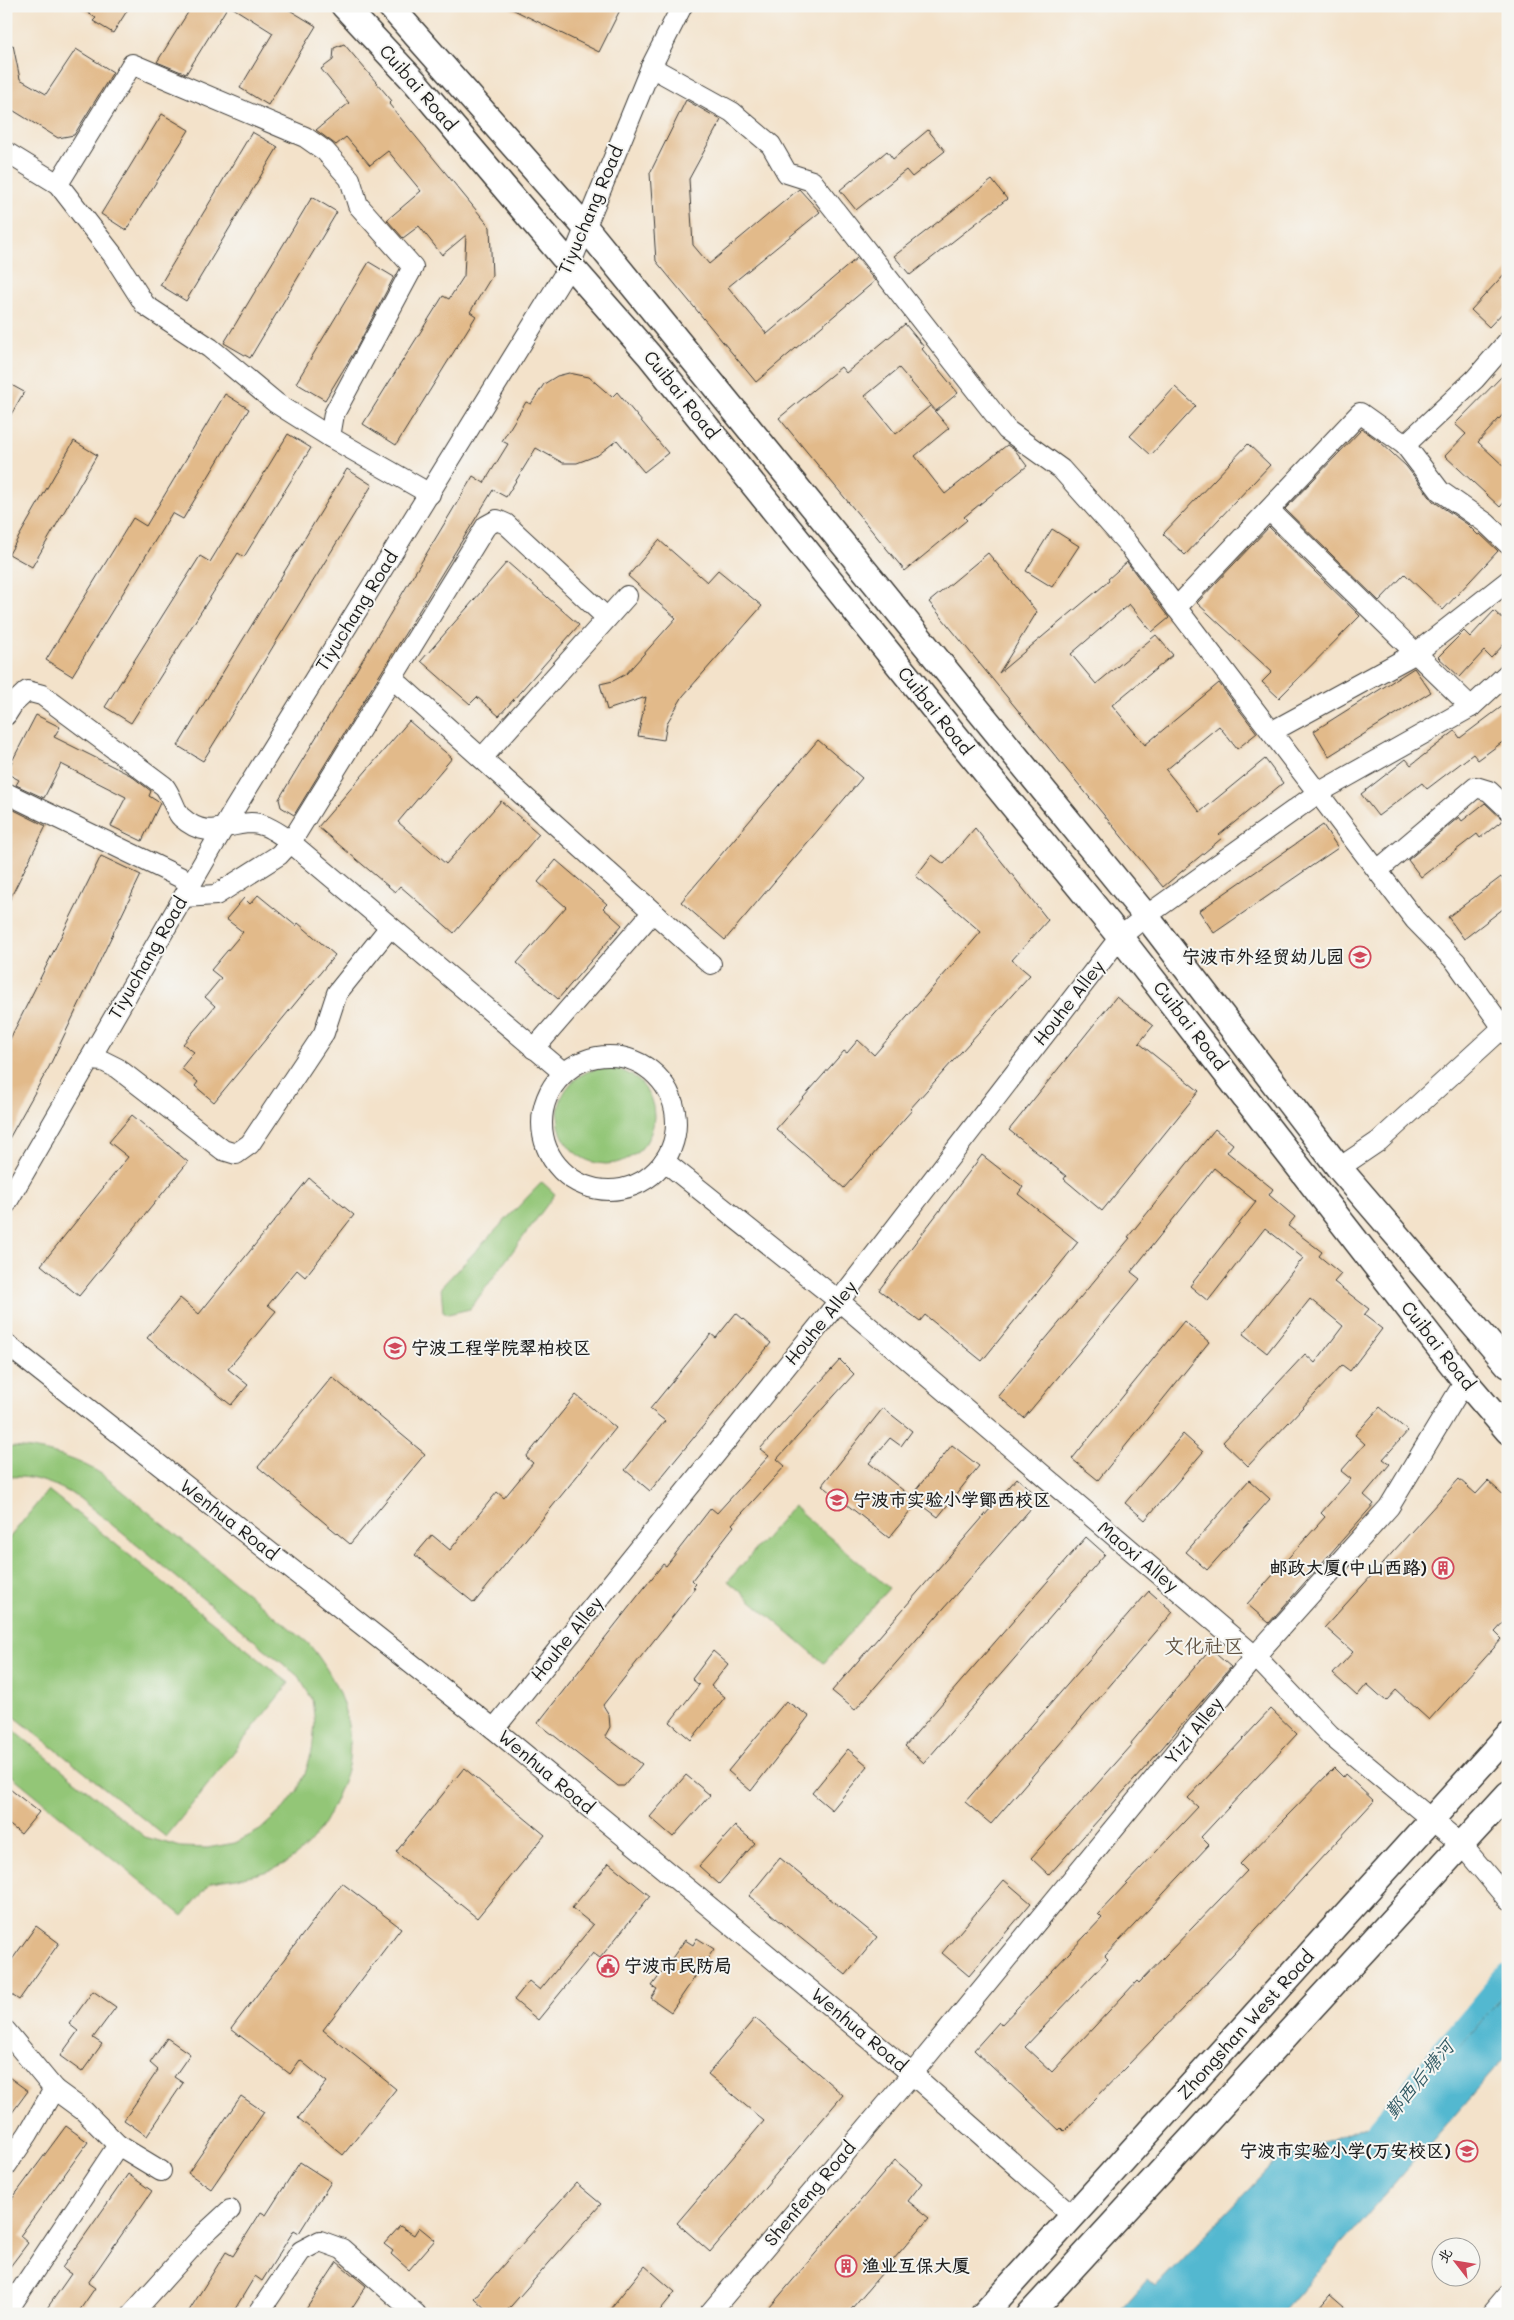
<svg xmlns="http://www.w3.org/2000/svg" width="1514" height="2320" font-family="Mali,'LXGW WenKai TC',sans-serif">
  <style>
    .green { fill: #93c677; stroke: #58714a }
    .water { fill: #52b8d0; stroke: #376a76 }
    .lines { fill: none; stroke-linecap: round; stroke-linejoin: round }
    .canal { stroke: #52b8d0; stroke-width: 21 }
    .building { fill: #e2ba8a }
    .minor-casing { stroke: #3c3a36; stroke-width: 22 }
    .major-casing { stroke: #3c3a36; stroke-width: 28 }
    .minor { stroke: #fff; stroke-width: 20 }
    .major { stroke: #fff; stroke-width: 25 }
    .labels { text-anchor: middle; stroke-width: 4; stroke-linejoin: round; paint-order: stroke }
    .street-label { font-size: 18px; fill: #1c1c1c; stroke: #f6f6f2 }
    .poi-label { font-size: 18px; font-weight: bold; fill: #1c1c1c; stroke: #f6f6f2; text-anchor: start }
    .water-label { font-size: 19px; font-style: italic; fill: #325a64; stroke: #f6f6f2 }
    .quarter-label { font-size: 20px; fill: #615342; stroke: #f6f6f2 }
  </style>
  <rect width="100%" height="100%" fill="#f6f6f2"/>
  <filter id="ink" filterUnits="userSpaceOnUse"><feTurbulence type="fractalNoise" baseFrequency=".02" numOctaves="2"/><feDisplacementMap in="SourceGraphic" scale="10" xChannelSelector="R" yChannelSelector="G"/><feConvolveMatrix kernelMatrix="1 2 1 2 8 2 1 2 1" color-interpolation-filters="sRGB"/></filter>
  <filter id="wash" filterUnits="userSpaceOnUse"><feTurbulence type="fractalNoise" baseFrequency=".0096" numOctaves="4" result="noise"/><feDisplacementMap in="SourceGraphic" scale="20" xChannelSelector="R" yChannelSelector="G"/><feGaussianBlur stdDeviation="1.12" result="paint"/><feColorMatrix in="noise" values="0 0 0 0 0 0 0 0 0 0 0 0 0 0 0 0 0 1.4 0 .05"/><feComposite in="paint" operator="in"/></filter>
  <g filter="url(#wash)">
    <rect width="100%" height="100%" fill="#f3e2ca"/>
    <g class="green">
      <circle cx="606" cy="1116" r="48"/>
      <polygon points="542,1182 555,1194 470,1309 448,1314 443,1311 441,1287"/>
      <path d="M13 1447C46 1450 75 1457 103 1475L308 1643C336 1676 356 1721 348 1766 345 1779 338 1793 333 1805 323 1829 305 1853 282 1865 260 1876 235 1878 211 1882L183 1916 6 1771V1724L145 1837 181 1847 207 1848 235 1843 260 1830 284 1808 297 1791 305 1774 312 1751 315 1724 312 1699 298 1676 79 1498C56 1484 33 1475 6 1477V1448Z"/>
      <polygon points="48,1490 289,1683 166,1837 6,1710 6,1542"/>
      <polygon points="793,1506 889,1588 824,1663 728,1581"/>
    </g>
    <polygon class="water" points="1508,1989 1508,2054 1281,2314 1117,2314 1148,2279 1156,2286 1275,2162 1391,2116 1409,2101 1469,2036"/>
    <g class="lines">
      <polyline class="canal" points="1368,2140 1508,1972"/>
    </g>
    <g id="blocks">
      <g class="building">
        <polygon points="77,6 130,6 113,33 93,21 96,18"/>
        <polygon points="192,6 228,6 186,74 157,62"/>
        <polygon points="230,6 283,6 316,26 268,105 240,88 273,33"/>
        <polygon points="506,6 622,6 599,52"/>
        <polygon points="344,44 392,101 389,104 490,227 492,276 470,312 476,316 396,445 363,424 443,296 449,299 464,276 466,235 442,255 419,226 403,238 387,220 421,191 388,151 370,165 346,137 336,145 316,130 349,103 321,69 333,60 334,48"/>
        <polygon points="13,45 20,79 46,94 76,49 113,72 74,135 58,138 6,106 6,46"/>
        <polygon points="686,100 721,120 689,179 693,245 709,264 799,189 820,212 728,287 767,334 857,258 875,281 756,382 656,261 650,173"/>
        <polygon points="162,114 189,130 126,230 101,214"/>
        <polygon points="928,130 945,151 912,177 906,170 856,210 840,190 887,151 893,159"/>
        <polygon points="252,132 278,147 186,301 160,285"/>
        <polygon points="992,180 1007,199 910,275 894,256"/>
        <polygon points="312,197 337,212 250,358 224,343"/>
        <polygon points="369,262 394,277 356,349 325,400 296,383"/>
        <polygon points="1508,270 1508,307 1489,327 1471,310"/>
        <polygon points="905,324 924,347 922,349 958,393 936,411 899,368 865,396 896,434 930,406 949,428 915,456 945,494 1007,445 1015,450 1027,466 964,517 967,520 905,571 779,418 841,367 846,373"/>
        <polygon points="1508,370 1508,409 1478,442 1508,470 1508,498 1500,507 1445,456 1466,434 1455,424"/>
        <polygon points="569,373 589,377 612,397 617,392 668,453 644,472 617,440 598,455 577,463 563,463 536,448 506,497 493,490 294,815 281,807 279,799 473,476 484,483 508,444 502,441 526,402 531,404 544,384 557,376"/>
        <polygon points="6,382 24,392 6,423"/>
        <polygon points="1175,387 1196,406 1151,455 1130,436"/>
        <polygon points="225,394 249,409 183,519 172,513 72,676 46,660 133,518 146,526"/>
        <polygon points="1362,429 1379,441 1406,466 1433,501 1467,524 1478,535 1480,534 1498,551 1443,610 1405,574 1379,601 1285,509"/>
        <polygon points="288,434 311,448 244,557 238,553 131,723 105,707 200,556 210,562"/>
        <polygon points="74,441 97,455 32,567 9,554"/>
        <polygon points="1248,444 1270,465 1185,555 1163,534"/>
        <polygon points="347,469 372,485 203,761 178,746"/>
        <polygon points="1269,527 1360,616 1279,698 1262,682 1272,672 1197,603"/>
        <polygon points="1052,529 1079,546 1052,587 1026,571"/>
        <polygon points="659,540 707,582 718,570 762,606 683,696 667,723 664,740 638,736 646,697 607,710 600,684 613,681 626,674 676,618 628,576"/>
        <polygon points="988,553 1037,612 999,673 1109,581 1108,579 1127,562 1169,618 1152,632 1129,604 1071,654 1096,684 1156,635 1173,655 1112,705 1145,745 1219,683 1257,733 1237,749 1219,726 1166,770 1200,812 1265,759 1283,783 1219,835 1222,838 1163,887 929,602"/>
        <polygon points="507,562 579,625 499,716 477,697 470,704 421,661"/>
        <polygon points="1494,611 1508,624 1508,640 1491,658 1484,651 1460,677 1438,657 1464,631 1470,637"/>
        <polygon points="1414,668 1431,692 1329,756 1314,731"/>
        <polygon points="1508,702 1508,738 1478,760 1473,754 1427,789 1422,783 1378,816 1361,794 1406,759 1411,765 1455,731 1460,738"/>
        <polygon points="36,715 60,727 54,737 130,775 151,791 149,796 160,803 142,841 111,826 126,797 61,764 44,798 16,785 19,780 6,773"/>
        <polygon points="409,721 452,758 398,822 446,864 501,801 539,834 454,933 400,886 395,892 318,827"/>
        <polygon points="818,740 862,778 725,940 681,902"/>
        <polygon points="1485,803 1503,820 1480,838 1477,834 1421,877 1408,860 1459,817 1462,821"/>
        <polygon points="6,806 46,826 6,907"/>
        <polygon points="1323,825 1338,848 1214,933 1199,911"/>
        <polygon points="975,828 1048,920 1012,960 1030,975 910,1109 912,1110 844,1188 776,1129 844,1051 847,1053 858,1040 874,1055 981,932 916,876 932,855 944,864"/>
        <polygon points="101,856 141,875 49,1067 6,1144 6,1047"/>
        <polygon points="556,860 607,904 603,908 622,925 558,999 517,963 566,907 538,882"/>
        <polygon points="1501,877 1508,886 1508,905 1464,939 1448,917"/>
        <polygon points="258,895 296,926 298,923 335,955 214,1102 195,1086 198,1082 181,1068 194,1052 183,1044 215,1006 205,997 221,978 211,970 243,932 226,919 244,898 250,904"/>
        <polygon points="1116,997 1153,1026 1139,1043 1199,1091 1102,1211 1064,1179 1066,1176 1009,1130"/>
        <polygon points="132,1115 188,1162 79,1296 41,1265 128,1157 109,1142"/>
        <polygon points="1215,1129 1233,1144 1227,1152 1273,1189 1269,1195 1295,1217 1288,1226 1322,1252 1319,1256 1341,1274 1334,1282 1369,1309 1364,1315 1382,1329 1350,1371 1342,1365 1248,1466 1223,1442 1305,1354 1315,1363 1343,1326 1310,1299 1267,1353 1243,1334 1303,1258 1265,1228 1208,1301 1190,1286 1256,1202 1214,1168 1131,1272 1140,1279 1024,1418 998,1396 1130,1238 1128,1237"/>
        <polygon points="982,1155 1023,1187 1018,1194 1078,1242 982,1361 925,1315 920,1321 879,1290"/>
        <polygon points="309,1178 354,1215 305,1277 297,1270 268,1305 276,1311 228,1369 248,1385 231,1405 147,1338 180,1298 199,1314"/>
        <polygon points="736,1313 771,1343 650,1491 625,1470 665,1421 650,1409 711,1334 716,1338"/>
        <polygon points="1184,1321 1209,1342 1098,1480 1072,1459"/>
        <polygon points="840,1360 854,1374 777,1459 785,1466 732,1524 734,1526 692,1580 696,1584 693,1587 695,1588 603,1705 609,1715 610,1727 605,1736 642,1764 624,1786 618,1786 538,1723 663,1564 666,1566 711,1508 717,1513 769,1456 760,1449"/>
        <polygon points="332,1377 425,1454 350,1544 258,1467"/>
        <polygon points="576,1395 616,1428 474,1603 415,1555 432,1535 450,1550 497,1492 504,1498 533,1463 526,1457"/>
        <polygon points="1380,1407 1408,1431 1383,1459 1390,1464 1364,1495 1374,1504 1269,1623 1247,1604 1325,1517 1321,1513 1351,1479 1341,1471 1365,1444 1355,1435"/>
        <polygon points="883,1408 912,1431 901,1446 890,1438 869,1463 914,1499 911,1496 952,1445 979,1466 938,1517 918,1502 889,1538 822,1485"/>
        <polygon points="1183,1434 1203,1452 1145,1520 1125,1503"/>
        <polygon points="1017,1478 1040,1498 855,1710 832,1691"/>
        <polygon points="1459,1479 1476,1494 1488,1481 1508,1499 1508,1618 1495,1632 1502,1639 1429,1720 1396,1690 1386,1701 1367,1684 1357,1696 1333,1674 1353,1652 1325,1627"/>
        <polygon points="1249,1480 1270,1499 1207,1570 1186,1552"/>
        <polygon points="1086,1537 1105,1554 924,1763 905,1746"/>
        <polygon points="1149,1591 1173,1612 991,1824 965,1802"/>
        <polygon points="1210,1649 1231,1667 1151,1761 1049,1875 1031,1858 1132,1745 1131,1743"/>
        <polygon points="713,1651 728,1664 711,1686 725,1697 691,1740 670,1722 699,1685 692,1679"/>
        <polygon points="786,1701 809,1716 751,1791 728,1771"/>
        <polygon points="1271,1709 1297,1734 1201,1837 1209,1845 1105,1956 1108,1959 1025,2047 1052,2072 1137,1981 1139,1983 1247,1871 1240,1864 1334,1768 1343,1777 1345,1774 1374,1801 1186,2005 1064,2131 1061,2128 1059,2130 974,2050 999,2022 1001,2025 1102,1918 1098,1914 1198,1807 1188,1798"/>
        <polygon points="848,1749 868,1766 832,1810 812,1793"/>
        <polygon points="464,1768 545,1835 477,1918 396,1852"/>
        <polygon points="686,1775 710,1795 673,1837 650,1817"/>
        <polygon points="6,1786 39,1812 21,1834 6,1822"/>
        <polygon points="735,1826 755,1843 719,1884 699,1866"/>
        <polygon points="780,1858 877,1937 846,1975 749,1896"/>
        <polygon points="609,1863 650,1896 600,1958 593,1953 538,2020 514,2000 529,1981 540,1990 593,1925 572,1908"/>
        <polygon points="1004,1880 1031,1903 969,1976 942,1953"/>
        <polygon points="342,1883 401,1928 323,2030 396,2089 343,2155 298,2118 327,2082 300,2060 290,2074 231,2029"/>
        <polygon points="36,1926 59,1943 19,2000 6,1991 6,1968"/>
        <polygon points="697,1938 714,1949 671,2012 651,1998 657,1989 652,1986 685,1940 693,1945"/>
        <polygon points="93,1991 116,2007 93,2038 102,2044 82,2072 60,2056 78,2031 69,2024"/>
        <polygon points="755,2018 843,2095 710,2252 677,2223 764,2121 708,2074"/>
        <polygon points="167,2038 190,2054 174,2077 183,2083 147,2136 124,2120 158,2070 150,2063"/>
        <polygon points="6,2075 28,2091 6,2121"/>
        <polygon points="241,2096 264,2112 211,2189 188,2173"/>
        <polygon points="66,2126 88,2142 20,2236 28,2243 6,2272 6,2207"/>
        <polygon points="895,2160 922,2183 908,2201 929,2218 847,2314 764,2314"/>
        <polygon points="300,2162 331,2182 299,2233 294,2230 262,2281 255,2276 232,2314 187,2314 226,2252 233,2256 261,2212 266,2215"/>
        <polygon points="128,2174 152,2191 88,2283 95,2288 77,2314 43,2314 71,2274 62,2268"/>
        <polygon points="576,2183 601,2204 504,2314 491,2314 474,2298"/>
        <polygon points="400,2226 414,2235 419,2227 435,2240 409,2270 391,2254 393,2251 384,2244"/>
        <polygon points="337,2262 366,2286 348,2314 303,2314"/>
        <polygon points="645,2266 675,2292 657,2314 606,2314"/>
        <polygon points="1330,2295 1352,2314 1314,2314"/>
      </g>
    </g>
  </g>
  <g filter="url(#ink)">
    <use href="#blocks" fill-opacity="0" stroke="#3c3a36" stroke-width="1"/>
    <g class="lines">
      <g class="minor-casing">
        <g id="minor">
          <polyline points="651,67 732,112 771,145 787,173 812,181 1007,430 1061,469 1127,543 1415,920 1456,962 1508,1035"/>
          <polyline points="6,152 58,184 113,255 145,305 210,348 276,403 330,437 430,494"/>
          <polyline points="58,184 132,64 305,137 325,151 350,179 358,205 413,267 334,414 330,437"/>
          <polyline points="1405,445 1440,491 1486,523 1508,544"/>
          <polyline points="1269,510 1471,707"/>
          <polyline points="1176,608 1360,413 1405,445 1475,379 1508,341"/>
          <polyline points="392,678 711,964"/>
          <path d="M6 715 13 704 27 691 42 695 164 786C171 794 176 813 181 817 208 841 221 824 251 823 263 823 273 830 283 836L564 1073"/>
          <polyline points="1271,732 1416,653 1508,581"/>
          <polyline points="482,758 627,596"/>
          <polyline points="6,793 192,883"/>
          <polyline points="1378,870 1476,787 1489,791 1508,809"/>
          <polyline points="184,897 216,895 279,855 291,842 486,526 497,520 506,524 607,618"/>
          <polyline points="534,1049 653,912"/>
          <circle cx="609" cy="1123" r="67"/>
          <polyline points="89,1060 103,1061 117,1068 223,1150 236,1154 250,1144 324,1033 337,993 390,927"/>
          <polyline points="664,1161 839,1301 1255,1656 1330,1735 1461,1844 1508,1900"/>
          <polyline points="1339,1168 1379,1141 1508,1023"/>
          <polyline points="6,1204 235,808 570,265 651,67 682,6"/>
          <polyline points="6,1344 494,1729 912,2074 1073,2216"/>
          <polyline points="494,1729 839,1301 1120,937 1146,916 1318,793 1471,707 1508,673"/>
          <polyline points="6,2031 54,2089 84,2111 118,2145 161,2171"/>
          <polyline points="6,2166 28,2134 54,2089"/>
          <polyline points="6,2313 118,2145"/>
          <polyline points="132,2314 204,2234 230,2210"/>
          <polyline points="258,2314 301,2251 320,2241 342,2249 416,2314"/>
          <polyline points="709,2314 912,2074 1255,1656 1389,1507 1465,1381"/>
          <polyline points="1491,2314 1508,2294"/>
        </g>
      </g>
      <g class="major-casing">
        <g id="major">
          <polyline points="344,6 415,82 570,265 649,355 933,708 1120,937 1465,1381 1508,1431"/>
          <polyline points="390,6 585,227 1146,916 1339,1168 1508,1365"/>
          <polyline points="984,2314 1508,1735"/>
          <polyline points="1030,2314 1508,1794"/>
        </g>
      </g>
      <use href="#minor" class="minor"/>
      <use href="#major" class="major"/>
    </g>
  </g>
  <defs>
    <g id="school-ring" transform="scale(1.125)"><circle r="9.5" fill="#f6f6f2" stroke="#d1495b" stroke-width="1.5"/><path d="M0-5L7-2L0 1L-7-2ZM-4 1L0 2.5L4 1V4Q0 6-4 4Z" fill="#d1495b"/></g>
    <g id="university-ring" transform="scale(1.125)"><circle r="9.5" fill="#f6f6f2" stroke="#d1495b" stroke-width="1.5"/><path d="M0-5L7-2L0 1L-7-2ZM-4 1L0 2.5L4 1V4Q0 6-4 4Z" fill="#d1495b"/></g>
    <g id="building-ring" transform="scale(1.125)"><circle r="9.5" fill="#f6f6f2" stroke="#d1495b" stroke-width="1.5"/><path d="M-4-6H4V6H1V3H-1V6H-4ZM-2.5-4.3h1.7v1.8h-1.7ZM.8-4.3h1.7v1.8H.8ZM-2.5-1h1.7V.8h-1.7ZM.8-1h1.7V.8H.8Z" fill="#d1495b"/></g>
    <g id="civic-ring" transform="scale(1.125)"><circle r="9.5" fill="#f6f6f2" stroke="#d1495b" stroke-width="1.5"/><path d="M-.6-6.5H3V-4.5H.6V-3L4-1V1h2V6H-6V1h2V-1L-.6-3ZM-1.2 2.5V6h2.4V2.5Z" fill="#d1495b"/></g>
  </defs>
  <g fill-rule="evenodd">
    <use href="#school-ring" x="1360" y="957"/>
    <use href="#university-ring" x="395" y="1348"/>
    <use href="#school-ring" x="837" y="1500"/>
    <use href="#building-ring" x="1443" y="1568"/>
    <use href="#civic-ring" x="608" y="1966"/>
    <use href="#school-ring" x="1467" y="2151"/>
    <use href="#building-ring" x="846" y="2266"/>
  </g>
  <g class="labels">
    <g class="street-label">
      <text transform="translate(418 88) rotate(49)" y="6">Cuibai Road</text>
      <text transform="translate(591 210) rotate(-67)" y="6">Tiyuchang Road</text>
      <text transform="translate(681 395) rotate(51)" y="6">Cuibai Road</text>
      <text transform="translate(357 611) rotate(-58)" y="6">Tiyuchang Road</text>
      <text transform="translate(935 711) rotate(51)" y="6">Cuibai Road</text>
      <text transform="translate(148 958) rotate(-60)" y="6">Tiyuchang Road</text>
      <text transform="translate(1069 1003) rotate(-52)" y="6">Houhe Alley</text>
      <text transform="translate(1190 1026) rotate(52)" y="6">Cuibai Road</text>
      <text transform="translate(821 1323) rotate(-51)" y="6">Houhe Alley</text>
      <text transform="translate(1438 1346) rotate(52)" y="6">Cuibai Road</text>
      <text transform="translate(229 1520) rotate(38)" y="6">Wenhua Road</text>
      <text transform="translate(1138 1557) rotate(40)" y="6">Maoxi Alley</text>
      <text transform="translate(567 1639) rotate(-51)" y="6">Houhe Alley</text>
      <text transform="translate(1194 1731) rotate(-51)" y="6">Yizi Alley</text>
      <text transform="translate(546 1772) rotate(40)" y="6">Wenhua Road</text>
      <text transform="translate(1246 2025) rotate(-48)" y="6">Zhongshan West Road</text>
      <text transform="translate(859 2030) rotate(40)" y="6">Wenhua Road</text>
      <text transform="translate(810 2194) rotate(-50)" y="6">Shenfeng Road</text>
    </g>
    <g class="poi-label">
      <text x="1344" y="963" text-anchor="end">宁波市外经贸幼儿园</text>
      <text x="411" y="1354">宁波工程学院翠柏校区</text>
      <text x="853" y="1506">宁波市实验小学鄮西校区</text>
      <text x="1427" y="1574" text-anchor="end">邮政大厦(中山西路)</text>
      <text x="624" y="1972">宁波市民防局</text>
      <text x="1451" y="2157" text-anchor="end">宁波市实验小学(万安校区)</text>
      <text x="862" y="2272">渔业互保大厦</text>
    </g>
    <g class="water-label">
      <text transform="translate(1419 2079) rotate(-50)" y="7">鄞西后塘河</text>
    </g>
    <g class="quarter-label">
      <text x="1204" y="1653">文化社区</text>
    </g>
  </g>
  <rect width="1514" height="2320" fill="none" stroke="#f6f6f2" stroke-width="25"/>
  <g transform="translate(1456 2262) rotate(301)"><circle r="24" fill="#f6f6f2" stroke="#9f9f9c"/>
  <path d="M0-4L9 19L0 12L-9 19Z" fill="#d1495b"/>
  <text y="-8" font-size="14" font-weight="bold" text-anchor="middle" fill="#1c1c1c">北</text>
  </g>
</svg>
